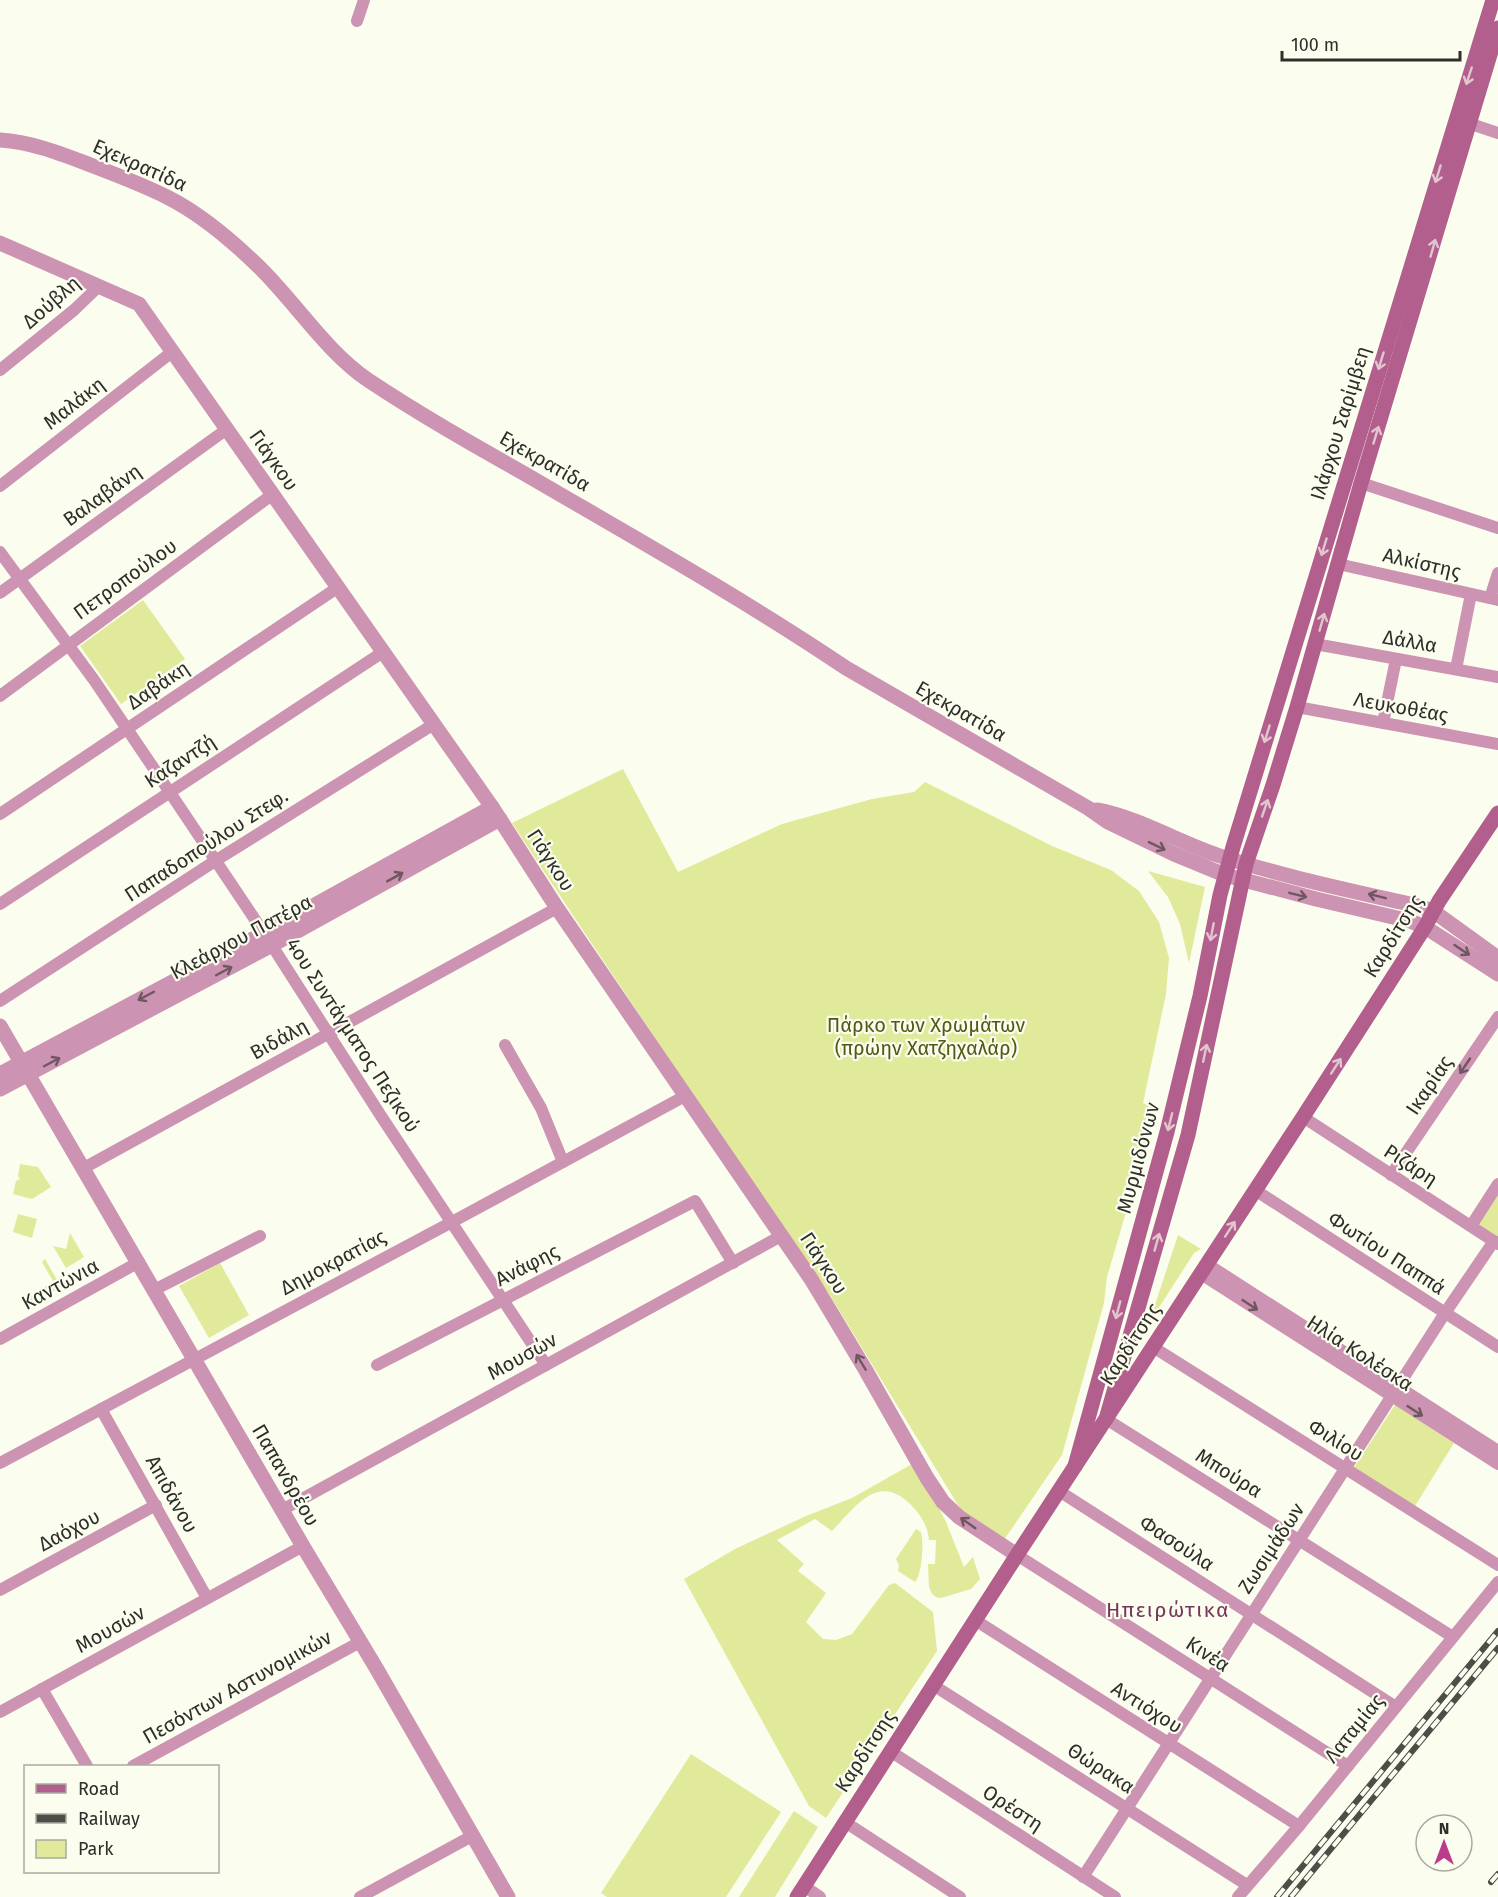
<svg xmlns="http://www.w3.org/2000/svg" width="1498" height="1897" font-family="'Fira Sans',sans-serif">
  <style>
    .green { fill: #e0ea9a }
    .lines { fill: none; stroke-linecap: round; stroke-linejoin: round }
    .minor { stroke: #cd93b2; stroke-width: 12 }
    .tertiary { stroke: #cd93b2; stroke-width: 15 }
    .secondary { stroke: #b25f8e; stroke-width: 15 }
    .rail-casing { stroke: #4d4e48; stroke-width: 6 }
    .rail { stroke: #fbfdef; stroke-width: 4; stroke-dasharray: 11; stroke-linecap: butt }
    .oneway { stroke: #e1c6cd }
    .oneway2 { stroke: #6e5760 }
    .labels { text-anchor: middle; stroke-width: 4.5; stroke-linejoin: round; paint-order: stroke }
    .street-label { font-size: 20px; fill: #2e2f2a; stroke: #fbfdef }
    .park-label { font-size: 20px; fill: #545915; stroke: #fbfdef }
    .neighbourhood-label { font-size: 21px; letter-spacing: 1.5px; fill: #75365a; stroke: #fbfdef }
  </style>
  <rect width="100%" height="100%" fill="#fbfdef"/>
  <g class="green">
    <polygon points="143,600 185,659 121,704 80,646"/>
    <polygon points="623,769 678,872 782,824 872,799 914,792 925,782 1052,846 1111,870 1139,891 1159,922 1169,958 1166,994 1143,1103 1156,1110 1107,1277 1104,1303 1062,1455 1004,1540 965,1515 958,1505 829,1294 799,1252 584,932 512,823"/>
    <polygon points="1148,871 1205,887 1189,963 1180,924 1168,897"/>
    <polygon points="20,1164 38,1167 51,1187 32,1199 13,1194 16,1181 20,1179 18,1176"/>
    <polygon points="1498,1192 1498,1238 1477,1224"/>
    <polygon points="18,1214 37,1219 32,1238 13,1232"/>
    <polygon points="70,1233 84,1257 66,1268 53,1246 66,1249"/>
    <polygon points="1178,1235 1201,1249 1194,1253 1149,1323"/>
    <polygon points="45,1259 61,1287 33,1304 26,1300 53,1281 42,1262"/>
    <polygon points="220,1263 249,1315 209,1338 179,1286"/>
    <polygon points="1395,1405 1454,1443 1415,1506 1353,1469"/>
    <path d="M912 1464 931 1492 946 1522 964 1567 973 1557 980 1579 971 1589 941 1598 936 1597 932 1594 929 1587 928 1564H935L936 1540H929C928 1527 921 1515 912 1506 879 1471 856 1506 832 1531L815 1519 777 1540 804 1564 798 1571 826 1593 806 1622 823 1639 836 1640 852 1634 889 1585 895 1583 933 1612 937 1651 826 1818 809 1806 684 1579 735 1549 806 1516 852 1498Z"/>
    <path d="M916 1529 921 1532C924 1543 922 1575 915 1582L898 1571 899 1565 896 1559Z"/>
    <polygon points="691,1754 781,1812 726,1897 607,1897 601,1893"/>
    <polygon points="794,1811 818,1827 775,1897 739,1897"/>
  </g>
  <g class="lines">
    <g class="minor">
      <polyline points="357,21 364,0"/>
      <polyline points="1462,121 1498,133"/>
      <polyline points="0,370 74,310 99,286"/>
      <polyline points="1361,483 1498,528"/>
      <polyline points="0,486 172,352"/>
      <polyline points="0,552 94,680 169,791 264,933 381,1116 546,1365"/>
      <polyline points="1338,564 1498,600"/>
      <polyline points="0,593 227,429"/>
      <polyline points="1490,598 1498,573"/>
      <polyline points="1315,644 1498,677"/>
      <polyline points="1456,669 1471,594"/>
      <polyline points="0,696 273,494"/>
      <polyline points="1297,707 1498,744"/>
      <polyline points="1383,723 1396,659"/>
      <polyline points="0,814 337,588"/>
      <polyline points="0,904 383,652"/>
      <polyline points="0,1001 215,861 434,724"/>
      <polyline points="505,1045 541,1108 563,1162"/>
      <polyline points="1303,1117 1498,1244"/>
      <polyline points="82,1169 557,908"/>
      <polyline points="1391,1175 1498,1017"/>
      <polyline points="1255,1190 1498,1347"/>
      <polyline points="1471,1226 1498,1184"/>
      <polyline points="1207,1264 1498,1451"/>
      <polyline points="1201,1274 1498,1464"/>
      <polyline points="154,1290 260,1236"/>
      <polyline points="0,1339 139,1262"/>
      <polyline points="1153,1347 1498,1565"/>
      <polyline points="377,1365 695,1201 733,1263"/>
      <polyline points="101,1409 207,1598"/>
      <polyline points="1106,1419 1453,1637"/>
      <polyline points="0,1463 452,1222 685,1096"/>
      <polyline points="1059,1491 1396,1707"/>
      <polyline points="282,1510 781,1236"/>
      <polyline points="1017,1555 1348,1766"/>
      <polyline points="0,1590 156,1505"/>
      <polyline points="975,1620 1299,1826"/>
      <polyline points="933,1685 1247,1885"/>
      <polyline points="42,1689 87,1766"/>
      <polyline points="0,1712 303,1546"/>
      <polyline points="890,1751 1115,1897"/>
      <polyline points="133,1766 360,1642"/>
      <polyline points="845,1822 960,1897"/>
      <polyline points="1083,1877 1445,1313 1494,1241"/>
      <polyline points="804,1886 820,1897"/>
      <polyline points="360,1897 472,1836"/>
      <polyline points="1238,1897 1299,1826 1498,1582"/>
    </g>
    <g class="tertiary">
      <path d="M0 140C31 142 59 153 88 164 114 174 141 184 167 197 199 213 230 239 256 264 294 300 325 351 368 380 419 414 472 444 525 474 633 537 742 598 846 668L1088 808 1108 822 1174 854 1225 875 1316 899 1410 921 1425 927 1498 974"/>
      <polyline points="0,243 139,304 492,807 557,908 811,1279 865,1369 927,1478 943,1502 959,1517 1017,1555"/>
      <path d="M1097 810C1136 817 1179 842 1217 855 1281 876 1348 890 1414 905L1433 911 1498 958"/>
      <polyline points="0,1026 304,1548 375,1666 508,1897"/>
      <polyline points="0,1074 264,933 492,807"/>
      <polyline points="0,1089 272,945 500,819"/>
    </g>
    <g class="secondary">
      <polyline points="1106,1419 1188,1135 1246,864 1273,785 1297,707 1361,483 1498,28"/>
      <polyline points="1075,1466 1167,1132 1200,996 1220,895 1233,847 1493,0"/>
      <polyline points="797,1897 1017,1555 1303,1117 1425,927 1439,901 1498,813"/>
    </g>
    <g class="rail-casing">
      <g id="rail">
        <polyline points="1491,1882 1498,1874"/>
        <polyline points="1277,1897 1498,1631"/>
        <polyline points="1291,1897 1498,1648"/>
      </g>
    </g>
    <use href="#rail" class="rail"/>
  </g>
  <defs><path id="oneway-shaft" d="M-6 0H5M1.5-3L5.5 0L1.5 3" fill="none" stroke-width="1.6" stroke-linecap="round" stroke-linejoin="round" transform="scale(1.5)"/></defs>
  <g class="oneway">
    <use href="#oneway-shaft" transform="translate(1469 76) rotate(108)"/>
    <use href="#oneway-shaft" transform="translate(1438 174) rotate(107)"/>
    <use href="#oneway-shaft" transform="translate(1433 248) rotate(-74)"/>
    <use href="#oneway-shaft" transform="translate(1381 361) rotate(107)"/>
    <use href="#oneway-shaft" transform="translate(1376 435) rotate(-73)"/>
    <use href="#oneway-shaft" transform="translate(1324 547) rotate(107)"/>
    <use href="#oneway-shaft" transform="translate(1322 622) rotate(-74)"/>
    <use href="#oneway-shaft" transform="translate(1267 734) rotate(107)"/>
    <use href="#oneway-shaft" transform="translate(1265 808) rotate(-71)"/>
    <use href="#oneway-shaft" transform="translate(1212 932) rotate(101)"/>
    <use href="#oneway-shaft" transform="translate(1205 1053) rotate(-78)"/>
    <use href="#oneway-shaft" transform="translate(1336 1066) rotate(-57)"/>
    <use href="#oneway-shaft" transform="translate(1170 1122) rotate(104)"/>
    <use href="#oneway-shaft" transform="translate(1230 1229) rotate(-57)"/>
    <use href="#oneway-shaft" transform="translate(1157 1242) rotate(-74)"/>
    <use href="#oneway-shaft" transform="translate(1118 1310) rotate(105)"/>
  </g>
  <g class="oneway2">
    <use href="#oneway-shaft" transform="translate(1157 846) rotate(26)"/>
    <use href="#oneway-shaft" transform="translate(395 877) rotate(-29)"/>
    <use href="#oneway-shaft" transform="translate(1298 895) rotate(14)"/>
    <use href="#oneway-shaft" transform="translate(1377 896) rotate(-166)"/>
    <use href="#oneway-shaft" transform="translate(1462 950) rotate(34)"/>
    <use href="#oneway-shaft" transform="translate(224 971) rotate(-28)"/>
    <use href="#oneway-shaft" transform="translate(146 996) rotate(152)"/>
    <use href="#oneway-shaft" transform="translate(52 1062) rotate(-28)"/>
    <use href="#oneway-shaft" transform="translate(1465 1066) rotate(124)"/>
    <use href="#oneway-shaft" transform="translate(1250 1305) rotate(33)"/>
    <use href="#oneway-shaft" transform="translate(861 1362) rotate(-121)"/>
    <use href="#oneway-shaft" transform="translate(1415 1411) rotate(33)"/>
    <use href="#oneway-shaft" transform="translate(968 1523) rotate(-145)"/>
  </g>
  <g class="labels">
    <g class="street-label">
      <text transform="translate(140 165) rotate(24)" y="7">Εχεκρατίδα</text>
      <text transform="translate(51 302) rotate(-41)" y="7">Δούβλη</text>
      <text transform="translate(74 403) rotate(-38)" y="7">Μαλάκη</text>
      <text transform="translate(1340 423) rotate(-73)" y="7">Ιλάρχου Σαρίμβεη</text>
      <text transform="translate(274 460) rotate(55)" y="7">Γιάγκου</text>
      <text transform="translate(545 461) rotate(30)" y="7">Εχεκρατίδα</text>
      <text transform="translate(102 495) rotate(-36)" y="7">Βαλαβάνη</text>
      <text transform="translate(1422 563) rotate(13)" y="7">Αλκίστης</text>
      <text transform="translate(125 579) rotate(-36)" y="7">Πετροπούλου</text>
      <text transform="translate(1410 641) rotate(10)" y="7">Δάλλα</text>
      <text transform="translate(158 685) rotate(-34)" y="7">Δαβάκη</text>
      <text transform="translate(1401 707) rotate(10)" y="7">Λευκοθέας</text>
      <text transform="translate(961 711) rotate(30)" y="7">Εχεκρατίδα</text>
      <text transform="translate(180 761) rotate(-33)" y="7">Καζαντζή</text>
      <text transform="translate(206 845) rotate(-33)" y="7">Παπαδοπούλου Στεφ.</text>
      <text transform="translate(551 860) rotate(57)" y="7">Γιάγκου</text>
      <text transform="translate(1393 936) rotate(-58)" y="7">Καρδίτσης</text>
      <text transform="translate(241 937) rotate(-28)" y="7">Κλεάρχου Πατέρα</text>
      <text transform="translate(353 1035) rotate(57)" y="7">4ου Συντάγματος Πεζικού</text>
      <text transform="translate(279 1039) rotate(-29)" y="7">Βιδάλη</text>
      <text transform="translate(1429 1085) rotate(-56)" y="7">Ικαρίας</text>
      <text transform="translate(1138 1158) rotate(-75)" y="7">Μυρμιδόνων</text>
      <text transform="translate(1411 1165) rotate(33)" y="7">Ριζάρη</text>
      <text transform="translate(1387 1253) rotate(33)" y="7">Φωτίου Παππά</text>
      <text transform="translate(333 1262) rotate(-28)" y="7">Δημοκρατίας</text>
      <text transform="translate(824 1263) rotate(57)" y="7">Γιάγκου</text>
      <text transform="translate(527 1265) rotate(-27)" y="7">Ανάφης</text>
      <text transform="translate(60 1284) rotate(-29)" y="7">Καντώνια</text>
      <text transform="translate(1130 1344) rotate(-57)" y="7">Καρδίτσης</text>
      <text transform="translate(1360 1353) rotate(33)" y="7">Ηλία Κολέσκα</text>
      <text transform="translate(522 1356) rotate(-29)" y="7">Μουσών</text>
      <text transform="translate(1336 1440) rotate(32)" y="7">Φιλίου</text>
      <text transform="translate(1229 1473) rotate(32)" y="7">Μπούρα</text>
      <text transform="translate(286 1475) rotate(60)" y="7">Παπανδρέου</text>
      <text transform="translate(172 1494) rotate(61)" y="7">Απιδάνου</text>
      <text transform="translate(69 1530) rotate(-28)" y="7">Δαόχου</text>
      <text transform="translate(1177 1543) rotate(33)" y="7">Φασούλα</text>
      <text transform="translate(1271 1548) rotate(-57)" y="7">Ζωσιμάδων</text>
      <text transform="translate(110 1629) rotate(-29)" y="7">Μουσών</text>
      <text transform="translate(1208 1654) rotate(33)" y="7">Κινέα</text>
      <text transform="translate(237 1687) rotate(-29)" y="7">Πεσόντων Αστυνομικών</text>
      <text transform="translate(1147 1707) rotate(32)" y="7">Αντιόχου</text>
      <text transform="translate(1354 1728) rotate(-51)" y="7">Λαταμίας</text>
      <text transform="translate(865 1751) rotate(-57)" y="7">Καρδίτσης</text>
      <text transform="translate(1101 1768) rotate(33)" y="7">Θώρακα</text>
      <text transform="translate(1013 1808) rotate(33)" y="7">Ορέστη</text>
    </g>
    <g class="park-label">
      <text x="926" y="1032">Πάρκο των Χρωμάτων<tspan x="926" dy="23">(πρώην Χατζηχαλάρ)</tspan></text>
    </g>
    <g class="neighbourhood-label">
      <text x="1168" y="1617">Ηπειρώτικα</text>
    </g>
  </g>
  <rect x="24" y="1765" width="195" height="108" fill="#fbfdef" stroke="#a9aba0" stroke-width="1.5"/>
  <rect x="36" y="1784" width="30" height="9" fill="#b25f8e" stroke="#a9aba0" stroke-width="1.5"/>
  <text x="78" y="1795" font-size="18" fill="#2e2f2a">Road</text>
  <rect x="36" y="1814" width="30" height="9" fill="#4d4e48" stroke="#a9aba0" stroke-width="1.5"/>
  <text x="78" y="1825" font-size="18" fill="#2e2f2a">Railway</text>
  <rect x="36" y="1840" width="30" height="18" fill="#e0ea9a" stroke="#a9aba0" stroke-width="1.5"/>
  <text x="78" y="1855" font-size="18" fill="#2e2f2a">Park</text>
  <g transform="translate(1444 1843)"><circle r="28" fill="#fbfdef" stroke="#a9aba0" stroke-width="1.5"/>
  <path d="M0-4.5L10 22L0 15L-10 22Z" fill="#ba3c8b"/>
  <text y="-9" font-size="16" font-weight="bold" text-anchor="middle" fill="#2e2f2a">N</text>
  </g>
  <path d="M1282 51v9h178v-9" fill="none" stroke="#2e2f2a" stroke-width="3"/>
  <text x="1291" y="51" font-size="18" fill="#2e2f2a" stroke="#fbfdef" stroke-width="4.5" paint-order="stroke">100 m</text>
</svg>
